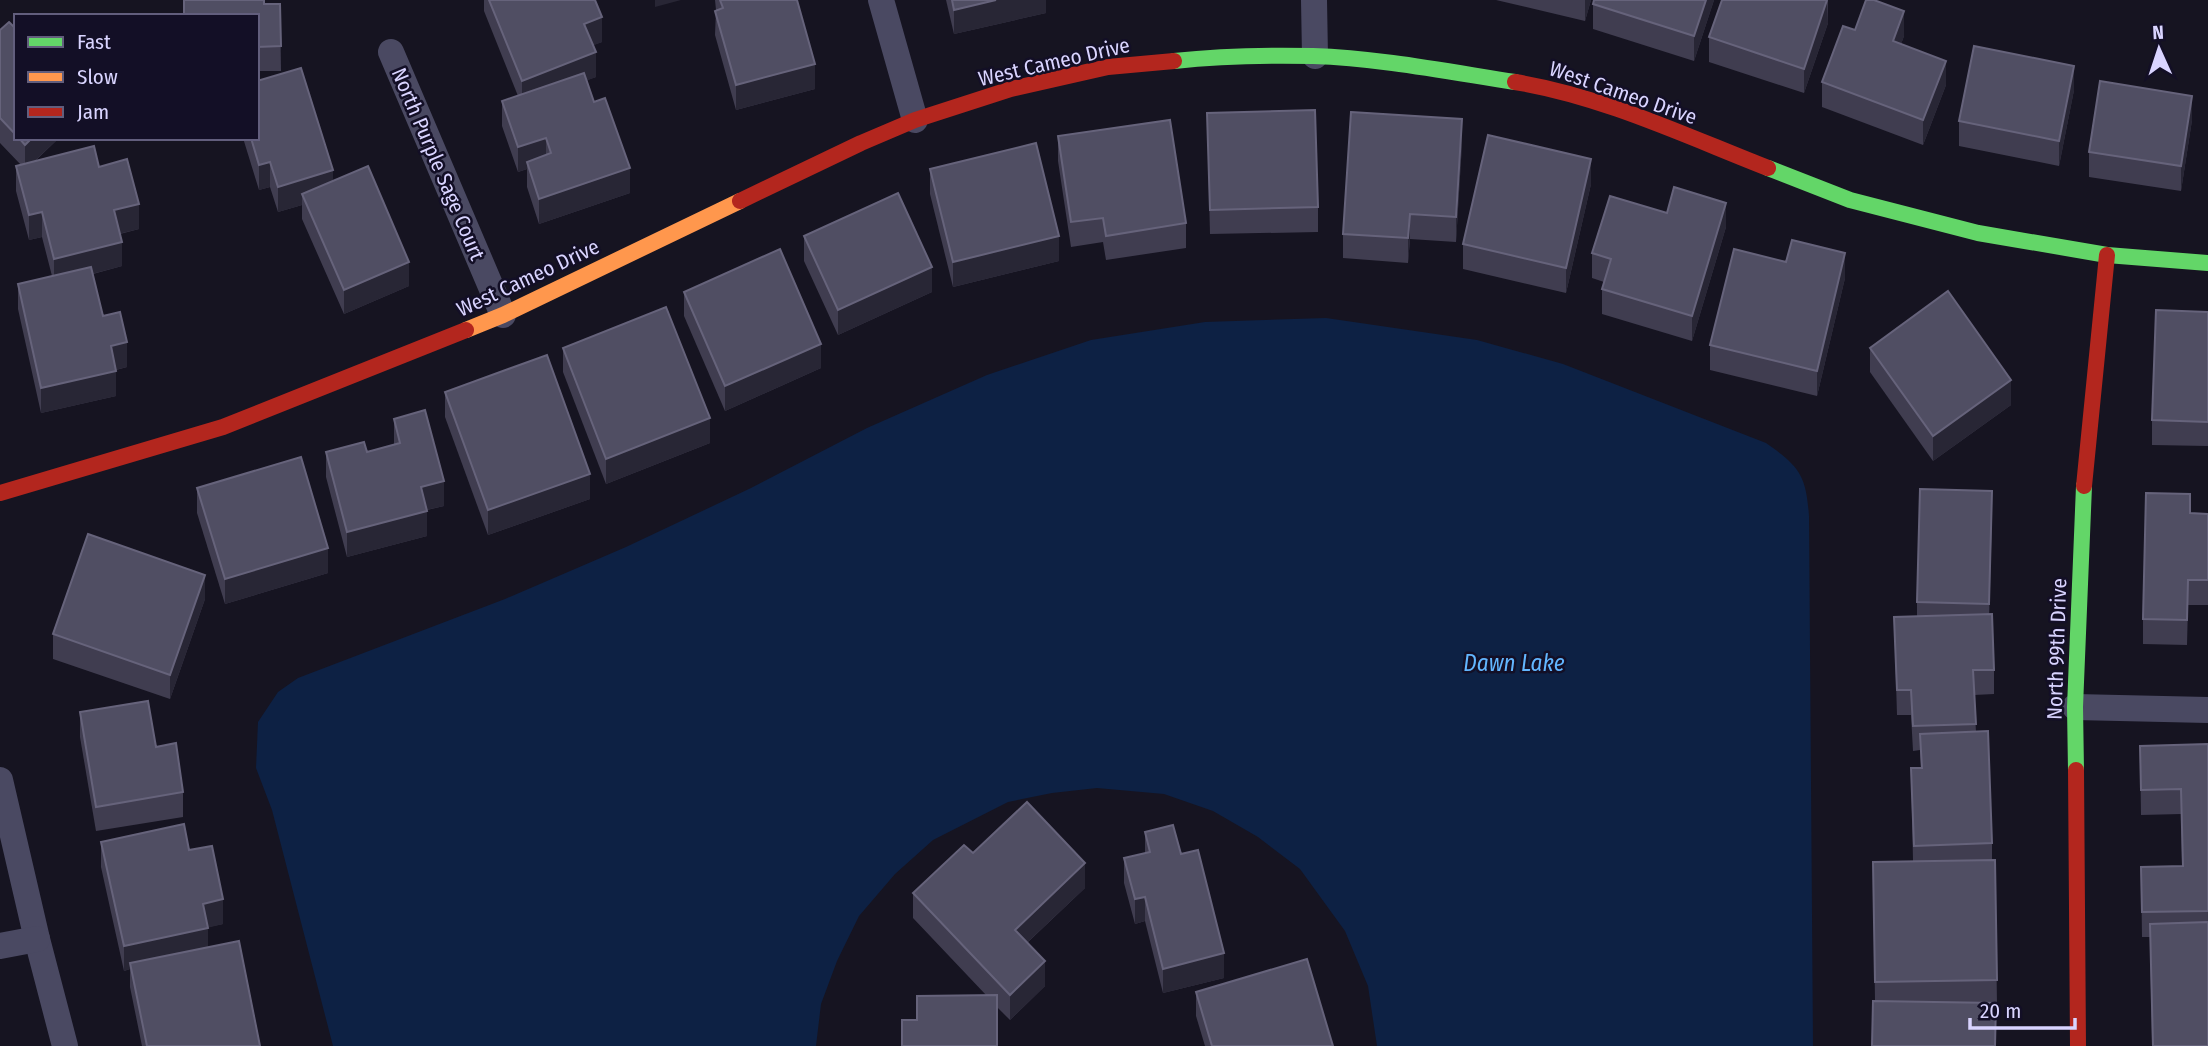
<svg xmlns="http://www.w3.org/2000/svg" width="2208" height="1046" font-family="'Fira Sans Condensed',sans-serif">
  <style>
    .water { fill: #0d2144 }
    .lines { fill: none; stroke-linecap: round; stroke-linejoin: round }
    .street { stroke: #4a4962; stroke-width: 26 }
    .fast { stroke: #63d668; stroke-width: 16 }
    .slow { stroke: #ff974d; stroke-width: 16 }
    .jam { stroke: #b3261e; stroke-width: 16 }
    .wall { fill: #403d50 }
    .shaded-wall { fill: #282635 }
    .building { fill: #504e63; stroke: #66637b; stroke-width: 2 }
    .labels { text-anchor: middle; stroke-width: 5; stroke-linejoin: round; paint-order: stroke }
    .street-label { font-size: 21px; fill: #d9d4ff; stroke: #130f26 }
    .water-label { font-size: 23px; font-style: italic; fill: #62b6ff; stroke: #130f26 }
  </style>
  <rect width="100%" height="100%" fill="#161421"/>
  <path class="water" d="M1326 318 1477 340 1563 364 1766 443C1800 467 1806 475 1809 516L1813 1046H1377L1368 986 1345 931 1300 869 1258 837 1213 811 1164 794 1097 788 1052 793 1008 802 933 840 895 874 859 916 837 961 821 1004 816 1046H333L272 810 256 768 258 722 278 692 298 678 505 599 626 547 751 488 867 428 987 375 1091 340 1205 322Z"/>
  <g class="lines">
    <g class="street">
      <polyline points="881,0 915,120"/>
      <polyline points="1314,0 1315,56"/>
      <polyline points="391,52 503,315"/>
      <polyline points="2075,707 2208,710"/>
      <polyline points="0,780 37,939 65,1046"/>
      <polyline points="0,946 37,939"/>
    </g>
    <g class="fast">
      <path d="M1174 61C1220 56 1267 55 1313 56 1378 58 1450 72 1515 82"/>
      <polyline points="1768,168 1850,200 1978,233 2107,255 2208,263"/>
      <polyline points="2076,770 2075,707 2084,486"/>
    </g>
    <polyline class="slow" points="466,330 503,315 740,201"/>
    <g class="jam">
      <path d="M1515 82C1602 96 1686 136 1768 168"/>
      <polyline points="740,201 861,143 915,120 1011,89 1108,67 1174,61"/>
      <polyline points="2084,486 2107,255"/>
      <polyline points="0,493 223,427 466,330"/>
      <polyline points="2076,770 2078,1046"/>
    </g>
  </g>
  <g class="wall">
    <polygon points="484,0 595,0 602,42 593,45 596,77 587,80 594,102 630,193 539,224 527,187 527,169 518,172 502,126 502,101 518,96 484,11"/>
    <polygon points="715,0 797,0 815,89 736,110 715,35 716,10"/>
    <polygon points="946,0 1046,0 1046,13 954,34"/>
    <polygon points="1496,0 1591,0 1585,21"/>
    <polygon points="1594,0 1714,0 1694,61 1593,29 1593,4"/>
    <polygon points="1828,0 1828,23 1804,93 1709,62 1709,37"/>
    <polygon points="264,4 280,4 281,71 257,71 257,16"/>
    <polygon points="16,29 16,138 59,138 34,162 99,167 139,229 120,234 122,266 93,274 103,316 127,367 116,370 116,396 41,413 18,309 18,284 52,276 42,237 29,240 16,191 16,166 21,165 0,143 0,30"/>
    <polygon points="1855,30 1904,36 1901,44 1946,85 1923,145 1822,107 1822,82"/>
    <polygon points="2074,90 2059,166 1959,146 1959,121"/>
    <polygon points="1207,113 1318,207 1318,232 1210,234"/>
    <polygon points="2192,120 2181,191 2089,177 2089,152"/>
    <polygon points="1058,136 1186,223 1186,248 1106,260 1103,242 1071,247 1058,161"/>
    <polygon points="243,138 257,138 333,181 409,286 344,314 302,219 302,205 278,212 270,187 259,190"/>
    <polygon points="1462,144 1456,242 1410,239 1408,263 1343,258 1343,234"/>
    <polygon points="930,169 1059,261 953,287 930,194"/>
    <polygon points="1591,184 1566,293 1463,269 1463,244"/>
    <polygon points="1667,213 1726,227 1692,341 1602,314 1602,289 1604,282 1592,278 1592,253"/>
    <polygon points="804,236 932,292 838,335 804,261"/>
    <polygon points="1845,278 1817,396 1710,370 1710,345"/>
    <polygon points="684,292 821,368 725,411 684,316"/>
    <polygon points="2208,312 2208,446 2152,445 2152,420"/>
    <polygon points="563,348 710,443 606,484 563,372"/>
    <polygon points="1870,348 2011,405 1933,461 1870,372"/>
    <polygon points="445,392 590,499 488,535 445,417"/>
    <polygon points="394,419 444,506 427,510 427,536 347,557 326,477 326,452 367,452 394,445"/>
    <polygon points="197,488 328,573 225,604 197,513"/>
    <polygon points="2190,513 2208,514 2208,605 2188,605 2187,645 2143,644 2143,619"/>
    <polygon points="1992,516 1989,614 1994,670 1994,694 1974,695 1976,732 1992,843 1992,860 1995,860 1997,1005 1875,1001 1873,862 1913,861 1911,768 1921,768 1920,750 1913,751 1911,715 1897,715 1894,617 1917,616 1917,602"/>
    <polygon points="205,599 170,699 53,659 53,634"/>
    <polygon points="80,712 156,747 183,792 183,817 96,831 80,737"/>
    <polygon points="2208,744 2208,1046 2152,1046 2150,937 2142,937 2141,867 2182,866 2181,814 2141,815 2140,746"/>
    <polygon points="1145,832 1181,854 1224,978 1163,993 1145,921 1135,924 1124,883 1124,858 1145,853"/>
    <polygon points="101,842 189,850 223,924 208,927 208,947 260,1046 142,1046 130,987 130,969 124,971 101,867"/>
    <polygon points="973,853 1085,888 1027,943 1045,986 1010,1020 997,1007 917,1020 986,995 913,918 913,893"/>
    <polygon points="1196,992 1333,1046 1205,1046 1196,1016"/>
  </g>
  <g class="shaded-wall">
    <polygon points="655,0 681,0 655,7"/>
    <polygon points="996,0 1046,0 1046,13 954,34 954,10"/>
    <polygon points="1585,0 1591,0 1585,21"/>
    <polygon points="1706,0 1714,0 1694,61 1694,36"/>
    <polygon points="1827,0 1828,23 1804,93 1804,69"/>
    <polygon points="1904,11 1904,36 1893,66 1893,41"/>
    <polygon points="602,17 602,42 584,49 584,24"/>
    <polygon points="596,52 596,77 522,106 522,81"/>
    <polygon points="1946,61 1946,85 1923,145 1923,120"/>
    <polygon points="815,64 815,89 736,110 736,85"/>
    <polygon points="2074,66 2074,90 2059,166 2059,141"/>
    <polygon points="2192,96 2192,120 2181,191 2181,166"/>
    <polygon points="1462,119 1462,144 1456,242 1456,217"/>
    <polygon points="32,138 59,138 25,170 25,145"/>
    <polygon points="546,138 546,163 527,162 527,169 518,172 518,147"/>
    <polygon points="1591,159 1591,184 1566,293 1566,268"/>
    <polygon points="270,162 270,187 259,190 259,165"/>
    <polygon points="630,168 630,193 539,224 539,199"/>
    <polygon points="333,170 333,195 302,194 302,205 278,212 278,187"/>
    <polygon points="1726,203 1726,227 1692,341 1692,316"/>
    <polygon points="139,204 139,229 114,235 114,210"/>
    <polygon points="42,212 42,237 29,240 29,215"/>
    <polygon points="1410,214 1410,239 1408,263 1408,238"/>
    <polygon points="1059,236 1059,261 953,287 953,262"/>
    <polygon points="122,242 122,266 54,284 54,259"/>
    <polygon points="1845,253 1845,278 1817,396 1817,371"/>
    <polygon points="409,262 409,286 344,314 344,290"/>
    <polygon points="932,267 932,292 838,335 838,310"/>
    <polygon points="127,342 127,367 111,371 111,346"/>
    <polygon points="821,344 821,368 725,411 725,386"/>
    <polygon points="116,371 116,396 41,413 41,388"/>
    <polygon points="2011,380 2011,405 1933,461 1933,436"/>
    <polygon points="710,418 710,443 606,484 606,459"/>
    <polygon points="590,474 590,499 488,535 488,510"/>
    <polygon points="444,481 444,506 421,511 421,487"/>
    <polygon points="1992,491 1992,516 1989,629 1989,604"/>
    <polygon points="427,511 427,536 347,557 347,532"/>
    <polygon points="328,548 328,573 225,604 225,579"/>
    <polygon points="205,575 205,599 170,699 170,675"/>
    <polygon points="1085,863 1085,888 1015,954 1015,930"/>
    <polygon points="1145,897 1145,921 1135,924 1135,899"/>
    <polygon points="223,899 223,924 203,929 203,904"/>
    <polygon points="208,928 208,953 130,963 130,969 124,971 124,946"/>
    <polygon points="1224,953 1224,978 1163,993 1163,969"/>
    <polygon points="1045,961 1045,986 1010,1020 1010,995"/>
  </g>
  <g class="building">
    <polygon points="184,0 264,0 264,4 280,4 281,46 257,47 257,16 184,16"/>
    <polygon points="489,0 595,0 602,17 584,24 596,52 522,81"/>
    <polygon points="720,0 797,0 815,64 736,85 715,11 723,8"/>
    <polygon points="952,0 996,0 954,10"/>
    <polygon points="1594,0 1706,0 1694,36 1593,4"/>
    <polygon points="1722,0 1827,0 1804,69 1709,37"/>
    <polygon points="1866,0 1874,0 1904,11 1893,41 1946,61 1923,120 1822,82 1843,26 1855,30"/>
    <polygon points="9,22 16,29 16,135 0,118 0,30"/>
    <polygon points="1974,46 2074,66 2059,141 1959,121"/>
    <polygon points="301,68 333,170 278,187 270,162 259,165 251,138 257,138 257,81"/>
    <polygon points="584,73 594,102 605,98 630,168 539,199 527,162 551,153 546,138 518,147 502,101"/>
    <polygon points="2100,81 2192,96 2181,166 2089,152"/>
    <polygon points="1315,110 1318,207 1210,210 1207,113"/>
    <polygon points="1351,112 1462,119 1456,217 1410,214 1408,238 1343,234"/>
    <polygon points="1170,120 1186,223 1106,236 1103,218 1071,222 1058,136"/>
    <polygon points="1488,135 1591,159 1566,268 1463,244"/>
    <polygon points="19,138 32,138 25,145"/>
    <polygon points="1036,143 1059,236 953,262 930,169"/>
    <polygon points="94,146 99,167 127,159 139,204 114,210 122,242 54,259 42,212 29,215 16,166"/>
    <polygon points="368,166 409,262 344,290 302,194"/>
    <polygon points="1674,187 1726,203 1692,316 1602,289 1611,259 1592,253 1610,196 1667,213"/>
    <polygon points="898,193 932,267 838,310 804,236"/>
    <polygon points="1792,240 1845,253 1817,371 1710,345 1734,249 1786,262"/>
    <polygon points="780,249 821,344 725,386 684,292"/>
    <polygon points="91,267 103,316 120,312 127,342 111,346 116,371 41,388 18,284"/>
    <polygon points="1948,291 2011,380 1933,436 1870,348"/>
    <polygon points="666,307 710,418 606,459 563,348"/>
    <polygon points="2156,310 2208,312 2208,422 2152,420"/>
    <polygon points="547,355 590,474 488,510 445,392"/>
    <polygon points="425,410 444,481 421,487 427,511 347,532 326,452 364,442 367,452 400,443 394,419"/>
    <polygon points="301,457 328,548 225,579 197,488"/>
    <polygon points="1920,489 1992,491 1989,604 1917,602"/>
    <polygon points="2146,493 2190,494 2190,513 2208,514 2208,580 2188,580 2187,620 2143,619"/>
    <polygon points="88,534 205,575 170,675 53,634"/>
    <polygon points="1992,614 1994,670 1973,670 1976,724 1913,726 1911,690 1897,690 1894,617"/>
    <polygon points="148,701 156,747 176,743 183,792 96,807 80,712"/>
    <polygon points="1988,731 1992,843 1914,846 1911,768 1922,768 1920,734"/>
    <polygon points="2208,744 2208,911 2142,912 2141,867 2183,866 2181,789 2141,790 2140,746"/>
    <polygon points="1027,802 1085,863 1015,930 1045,961 1010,995 913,893 964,845 973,853"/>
    <polygon points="184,824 189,850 212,846 223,899 203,904 208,928 124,946 101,842"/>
    <polygon points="1173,825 1181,854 1198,850 1224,953 1163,969 1145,897 1135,899 1124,858 1150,852 1145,832"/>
    <polygon points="1995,860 1997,980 1875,982 1873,862"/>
    <polygon points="2208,922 2208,1046 2153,1046 2150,924"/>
    <polygon points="239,941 260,1046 147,1046 130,963"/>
    <polygon points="1307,959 1333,1046 1212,1046 1196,992"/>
    <polygon points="997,995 997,1046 902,1046 902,1020 917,1020 917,996"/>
    <polygon points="1873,1001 1996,1003 1995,1046 1872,1046"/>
  </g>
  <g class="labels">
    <g class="street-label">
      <text transform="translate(1054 62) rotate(-13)" y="7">West Cameo Drive</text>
      <text transform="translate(1623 93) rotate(19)" y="7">West Cameo Drive</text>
      <text transform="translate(438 164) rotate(67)" y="7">North Purple Sage Court</text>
      <text transform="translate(528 278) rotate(-25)" y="7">West Cameo Drive</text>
      <text transform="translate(2057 649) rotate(-88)" y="7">North 99th Drive</text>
    </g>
    <g class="water-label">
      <text x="1514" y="671">Dawn Lake</text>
    </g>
  </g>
  <rect x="14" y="14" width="245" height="126" fill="#130f26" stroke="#625e7d" stroke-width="2"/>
  <rect x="28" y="37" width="35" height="10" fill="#63d668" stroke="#625e7d" stroke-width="2"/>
  <text x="77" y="49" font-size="21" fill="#d9d4ff">Fast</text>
  <rect x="28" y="72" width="35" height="10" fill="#ff974d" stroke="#625e7d" stroke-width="2"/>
  <text x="77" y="84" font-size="21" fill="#d9d4ff">Slow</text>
  <rect x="28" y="107" width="35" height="10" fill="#b3261e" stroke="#625e7d" stroke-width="2"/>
  <text x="77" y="119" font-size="21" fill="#d9d4ff">Jam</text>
  <g transform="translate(2159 49) rotate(357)" stroke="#130f26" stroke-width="5" paint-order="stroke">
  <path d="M0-5L12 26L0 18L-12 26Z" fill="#d9d4ff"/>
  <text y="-10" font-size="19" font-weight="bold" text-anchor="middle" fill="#d9d4ff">N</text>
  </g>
  <path d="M1970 1018v10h105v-10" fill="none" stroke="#d9d4ff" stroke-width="3.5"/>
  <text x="1980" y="1018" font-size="21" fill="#d9d4ff" stroke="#130f26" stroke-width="5" paint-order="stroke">20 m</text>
</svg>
